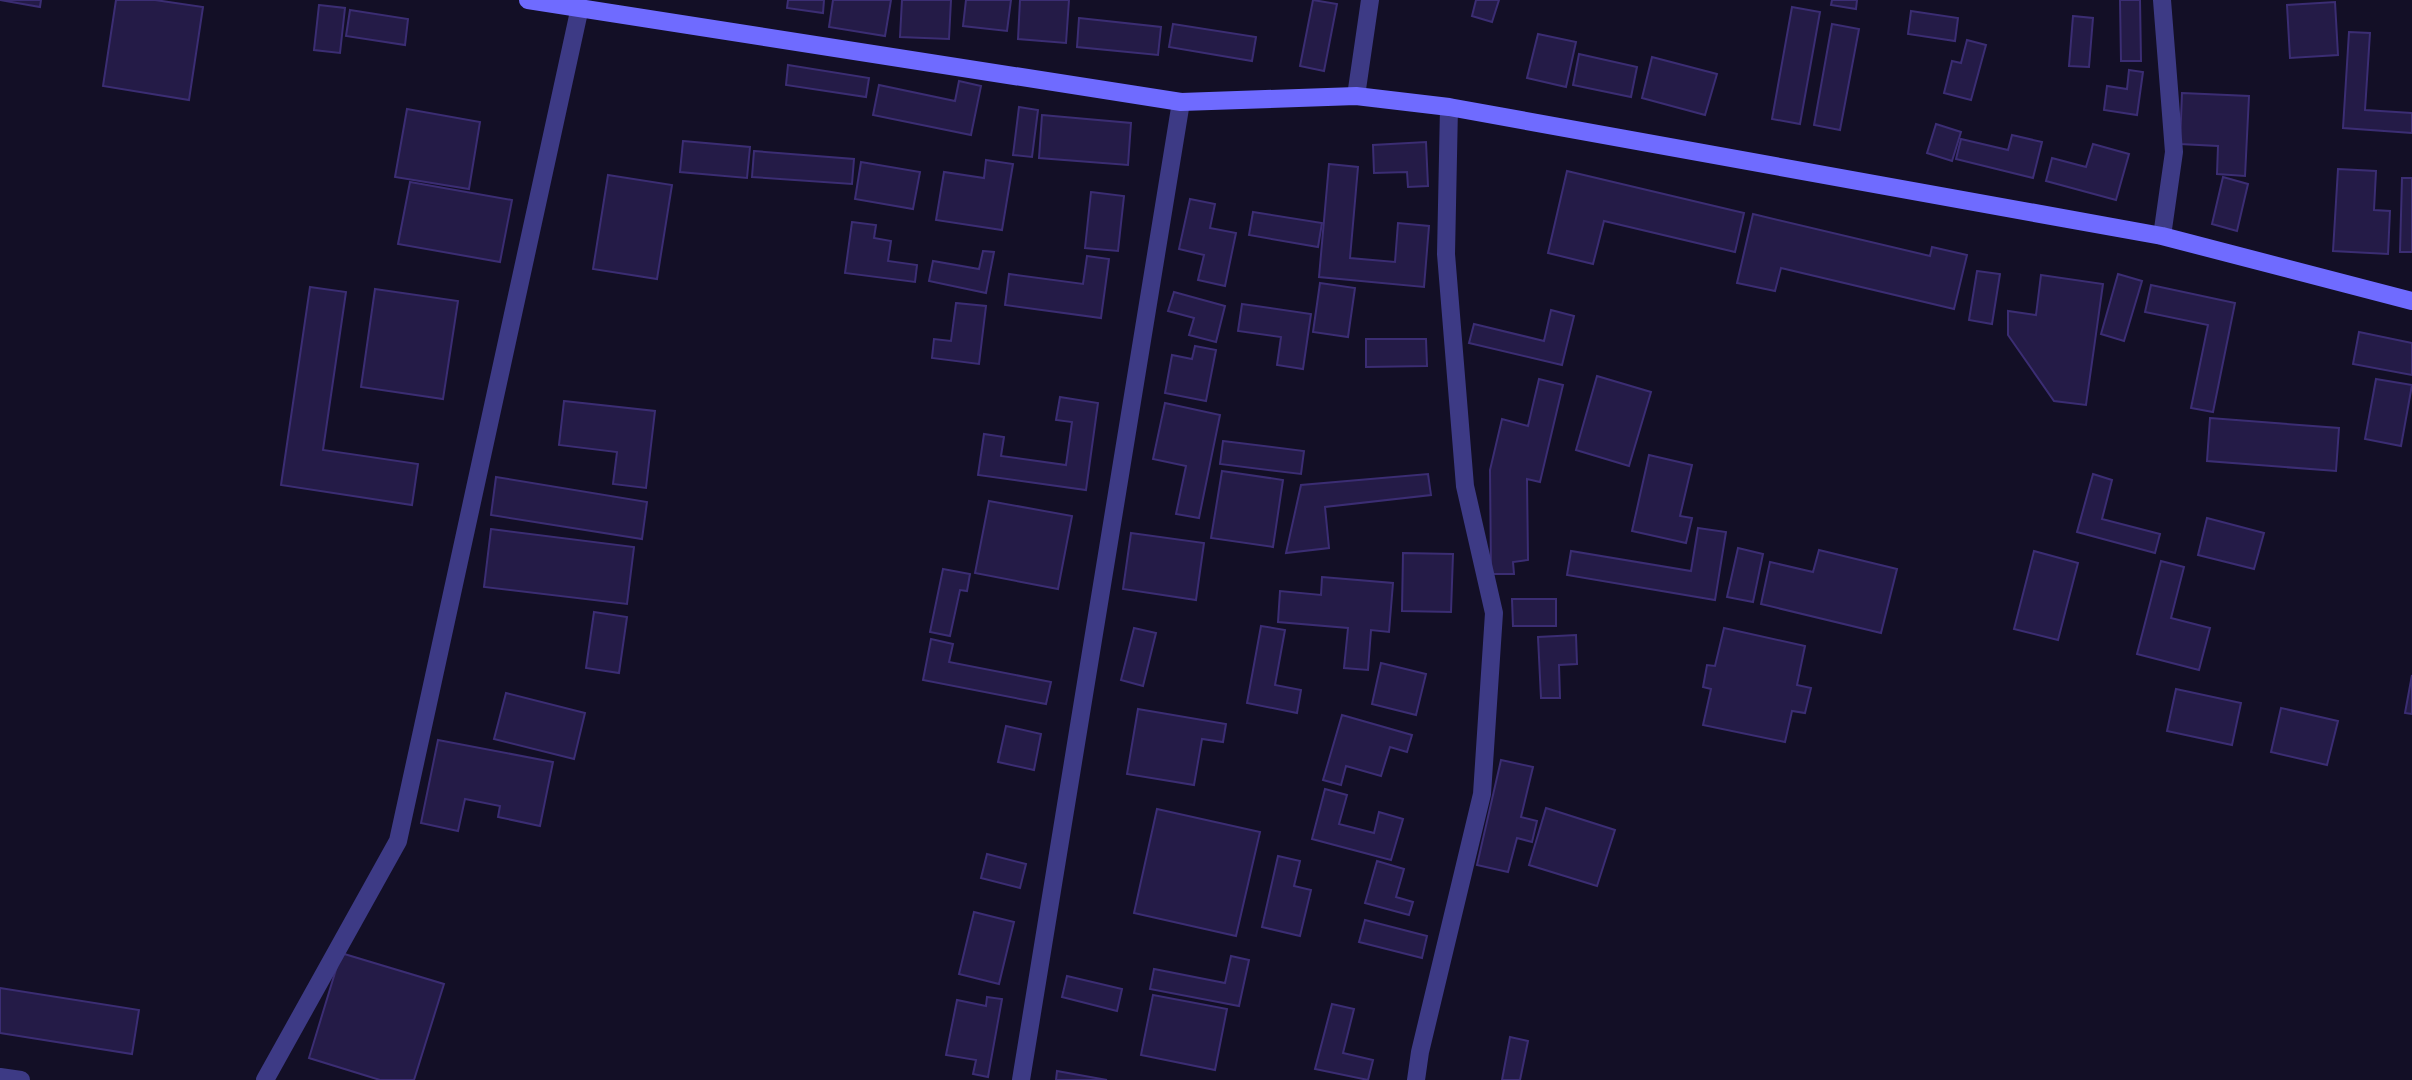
<svg xmlns="http://www.w3.org/2000/svg" width="2412" height="1080" font-family="Montserrat,sans-serif">
  <style>
    .building { fill: #241b47; stroke: #3b2d73; stroke-width: 2 }
    .lines { fill: none; stroke-linecap: round; stroke-linejoin: round }
    .street { stroke: #3d3a85; stroke-width: 18 }
    .secondary { stroke: #6f6bff; stroke-width: 18 }
  </style>
  <rect width="100%" height="100%" fill="#130f26"/>
  <g class="building">
    <polygon points="0,0 41,0 40,7"/>
    <polygon points="116,0 155,0 203,7 189,100 103,86"/>
    <polygon points="788,0 824,0 823,13 787,8"/>
    <polygon points="833,0 891,0 885,36 829,27"/>
    <polygon points="902,0 951,0 949,39 900,37"/>
    <polygon points="966,0 1011,0 1007,31 963,26"/>
    <polygon points="1020,0 1069,0 1066,43 1018,39"/>
    <polygon points="1313,0 1337,4 1324,71 1300,66"/>
    <polygon points="1476,0 1499,0 1492,22 1472,16"/>
    <polygon points="1832,0 1857,0 1856,9 1831,5"/>
    <polygon points="2120,0 2140,0 2141,61 2121,61"/>
    <polygon points="2335,2 2338,55 2290,58 2287,5"/>
    <polygon points="319,5 345,8 340,53 314,50"/>
    <polygon points="1792,7 1820,12 1800,124 1772,119"/>
    <polygon points="350,10 408,19 405,45 346,36"/>
    <polygon points="1911,11 1958,18 1955,41 1908,34"/>
    <polygon points="2073,16 2093,18 2089,67 2069,66"/>
    <polygon points="1079,18 1161,27 1158,55 1077,47"/>
    <polygon points="1173,24 1256,37 1252,61 1169,47"/>
    <polygon points="1832,24 1859,29 1840,130 1814,125"/>
    <polygon points="2349,32 2370,33 2365,110 2412,113 2412,133 2343,128"/>
    <polygon points="1538,34 1576,42 1566,87 1527,78"/>
    <polygon points="1967,40 1986,45 1971,100 1944,93 1952,61 1961,63"/>
    <polygon points="1579,54 1637,67 1631,97 1573,85"/>
    <polygon points="1652,57 1717,74 1705,115 1642,98"/>
    <polygon points="788,65 869,78 866,97 786,85"/>
    <polygon points="2129,70 2143,72 2137,115 2104,110 2107,86 2127,89"/>
    <polygon points="959,81 981,86 971,135 873,115 879,85 955,101"/>
    <polygon points="2182,93 2249,96 2245,176 2217,174 2218,146 2180,144"/>
    <polygon points="1019,107 1038,110 1032,157 1013,155"/>
    <polygon points="407,109 480,122 469,189 395,177"/>
    <polygon points="1042,115 1131,123 1128,165 1039,158"/>
    <polygon points="1936,124 1961,132 1952,161 1927,153"/>
    <polygon points="2012,135 2042,142 2033,178 1956,159 1961,139 2008,150"/>
    <polygon points="683,141 750,147 747,178 680,172"/>
    <polygon points="1426,142 1428,186 1408,187 1407,172 1374,173 1373,145"/>
    <polygon points="2093,144 2129,154 2116,200 2046,181 2052,158 2086,167"/>
    <polygon points="754,151 854,159 852,184 752,177"/>
    <polygon points="986,160 1013,164 1002,230 936,220 944,172 984,178"/>
    <polygon points="861,162 920,172 913,209 855,199"/>
    <polygon points="1329,164 1358,167 1350,258 1395,262 1398,223 1429,226 1424,287 1319,277"/>
    <polygon points="2338,169 2376,171 2374,210 2390,211 2388,254 2333,251"/>
    <polygon points="1567,171 1744,213 1735,252 1604,221 1593,264 1548,253"/>
    <polygon points="608,175 672,185 657,279 593,269"/>
    <polygon points="2223,177 2248,184 2237,231 2212,224"/>
    <polygon points="2402,178 2412,178 2412,252 2400,252"/>
    <polygon points="410,182 512,200 500,262 398,244"/>
    <polygon points="1091,192 1124,196 1118,251 1085,248"/>
    <polygon points="1190,199 1215,204 1210,228 1236,233 1225,286 1198,280 1204,255 1179,249"/>
    <polygon points="1253,212 1322,223 1318,247 1249,235"/>
    <polygon points="1753,214 1930,256 1932,247 1967,255 1954,309 1781,268 1775,291 1737,283"/>
    <polygon points="852,222 876,225 874,238 891,241 888,261 917,265 915,282 845,273"/>
    <polygon points="983,251 994,252 986,293 929,281 933,261 979,269"/>
    <polygon points="1087,256 1109,259 1101,318 1005,305 1009,274 1083,284"/>
    <polygon points="1977,271 2000,274 1992,324 1969,320"/>
    <polygon points="2118,274 2142,281 2124,341 2101,334"/>
    <polygon points="2041,275 2103,284 2086,405 2054,401 2008,335 2008,311 2036,315"/>
    <polygon points="1320,283 1355,288 1348,337 1313,332"/>
    <polygon points="2151,285 2235,303 2213,412 2191,408 2208,325 2145,312"/>
    <polygon points="310,287 346,292 323,450 418,464 412,505 281,485"/>
    <polygon points="375,289 458,301 443,399 361,387"/>
    <polygon points="1174,292 1225,306 1216,342 1189,335 1194,318 1168,311"/>
    <polygon points="956,303 986,306 979,364 932,358 934,339 951,341"/>
    <polygon points="1242,304 1311,314 1303,369 1277,365 1281,337 1238,331"/>
    <polygon points="1551,310 1574,316 1562,365 1469,343 1474,324 1544,341"/>
    <polygon points="2359,332 2412,343 2412,375 2353,364"/>
    <polygon points="1366,339 1426,339 1427,366 1366,367"/>
    <polygon points="1195,346 1216,350 1206,401 1165,393 1172,355 1192,359"/>
    <polygon points="1597,376 1651,392 1629,466 1576,450"/>
    <polygon points="1539,379 1563,385 1540,482 1527,479 1528,560 1513,562 1514,574 1491,574 1490,470 1502,419 1528,426"/>
    <polygon points="2376,379 2412,385 2401,446 2365,439"/>
    <polygon points="1060,397 1098,403 1086,490 978,475 984,434 1004,437 1001,456 1066,465 1072,422 1056,420"/>
    <polygon points="564,401 655,411 646,488 613,484 617,452 559,445"/>
    <polygon points="1165,403 1220,415 1199,518 1176,514 1186,466 1153,459"/>
    <polygon points="2210,418 2339,428 2336,471 2207,461"/>
    <polygon points="1223,441 1304,451 1301,474 1220,464"/>
    <polygon points="1649,455 1692,465 1680,516 1692,518 1686,543 1632,531"/>
    <polygon points="1222,471 1283,480 1273,547 1211,538"/>
    <polygon points="1428,474 1431,495 1325,507 1329,548 1286,553 1301,485"/>
    <polygon points="2093,474 2112,480 2102,519 2160,534 2155,553 2077,532"/>
    <polygon points="496,477 647,502 642,539 491,515"/>
    <polygon points="989,501 1072,516 1058,589 975,573"/>
    <polygon points="2207,518 2264,533 2254,569 2198,555"/>
    <polygon points="1698,528 1726,532 1715,600 1567,575 1571,551 1691,571"/>
    <polygon points="491,529 634,547 627,604 484,587"/>
    <polygon points="1131,533 1204,543 1196,600 1123,589"/>
    <polygon points="1738,548 1763,554 1753,602 1727,597"/>
    <polygon points="1819,550 1897,569 1881,633 1761,604 1770,562 1813,572"/>
    <polygon points="2034,551 2078,563 2058,640 2014,629"/>
    <polygon points="1403,553 1453,554 1451,612 1402,611"/>
    <polygon points="2161,561 2184,567 2171,618 2210,628 2199,670 2137,654"/>
    <polygon points="943,569 970,574 967,591 960,590 950,636 930,632"/>
    <polygon points="1322,577 1393,583 1389,632 1371,630 1368,670 1344,668 1348,628 1278,622 1280,591 1321,595"/>
    <polygon points="1512,599 1556,599 1556,626 1513,626"/>
    <polygon points="594,612 627,617 619,673 586,668"/>
    <polygon points="1261,626 1285,630 1275,685 1301,690 1297,713 1247,703"/>
    <polygon points="1134,628 1156,633 1143,686 1121,680"/>
    <polygon points="1724,628 1805,646 1797,685 1811,688 1805,713 1792,711 1785,742 1703,725 1711,689 1703,687 1707,665 1715,666"/>
    <polygon points="1576,635 1577,664 1559,665 1560,698 1541,698 1538,637"/>
    <polygon points="931,639 953,644 949,662 1051,682 1046,704 923,680"/>
    <polygon points="1381,663 1426,674 1416,715 1372,704"/>
    <polygon points="2412,675 2412,714 2405,713"/>
    <polygon points="2176,689 2241,703 2232,745 2167,731"/>
    <polygon points="506,693 585,713 574,759 494,739"/>
    <polygon points="2281,708 2338,721 2327,765 2271,752"/>
    <polygon points="1138,709 1226,724 1223,742 1202,739 1194,785 1127,774"/>
    <polygon points="1342,715 1412,735 1407,752 1390,747 1381,776 1346,766 1341,785 1323,780"/>
    <polygon points="1006,726 1041,734 1034,770 998,762"/>
    <polygon points="438,740 553,762 540,826 498,817 500,806 465,799 458,831 421,823"/>
    <polygon points="1501,760 1533,767 1521,817 1537,821 1532,842 1517,838 1508,872 1477,865"/>
    <polygon points="1325,789 1347,795 1339,824 1374,833 1379,812 1403,819 1391,860 1312,839"/>
    <polygon points="1546,808 1615,830 1597,886 1529,865"/>
    <polygon points="1157,809 1260,832 1236,936 1134,913"/>
    <polygon points="987,854 1026,864 1020,888 981,878"/>
    <polygon points="1278,856 1300,861 1294,886 1311,890 1300,936 1262,927"/>
    <polygon points="1377,861 1404,869 1396,897 1413,902 1409,915 1365,903"/>
    <polygon points="974,912 1014,922 999,984 959,974"/>
    <polygon points="1365,920 1427,936 1422,958 1359,942"/>
    <polygon points="341,953 444,984 414,1080 380,1080 309,1058"/>
    <polygon points="1231,956 1249,960 1239,1006 1150,989 1154,969 1225,983"/>
    <polygon points="1067,976 1122,989 1117,1011 1062,997"/>
    <polygon points="0,988 139,1010 132,1054 0,1033"/>
    <polygon points="1153,995 1227,1009 1215,1070 1141,1055"/>
    <polygon points="987,997 1002,999 988,1077 973,1074 976,1060 946,1055 957,1000 986,1006"/>
    <polygon points="1332,1004 1354,1009 1343,1053 1373,1060 1368,1080 1315,1069"/>
    <polygon points="1510,1037 1528,1041 1520,1080 1502,1080"/>
    <polygon points="1057,1071 1107,1080 1056,1080"/>
  </g>
  <g class="lines">
    <g class="street">
      <polyline points="2162,0 2174,152 2162,236"/>
      <polyline points="1356,96 1370,0"/>
      <polyline points="0,1077 21,1080"/>
      <polyline points="265,1080 398,841 580,7"/>
      <polyline points="1021,1080 1181,102"/>
      <polyline points="1416,1080 1420,1052 1482,794 1494,613 1465,486 1446,254 1449,107"/>
    </g>
    <polyline class="secondary" points="528,0 1181,102 1356,96 1449,107 2162,236 2412,301"/>
  </g>
</svg>
